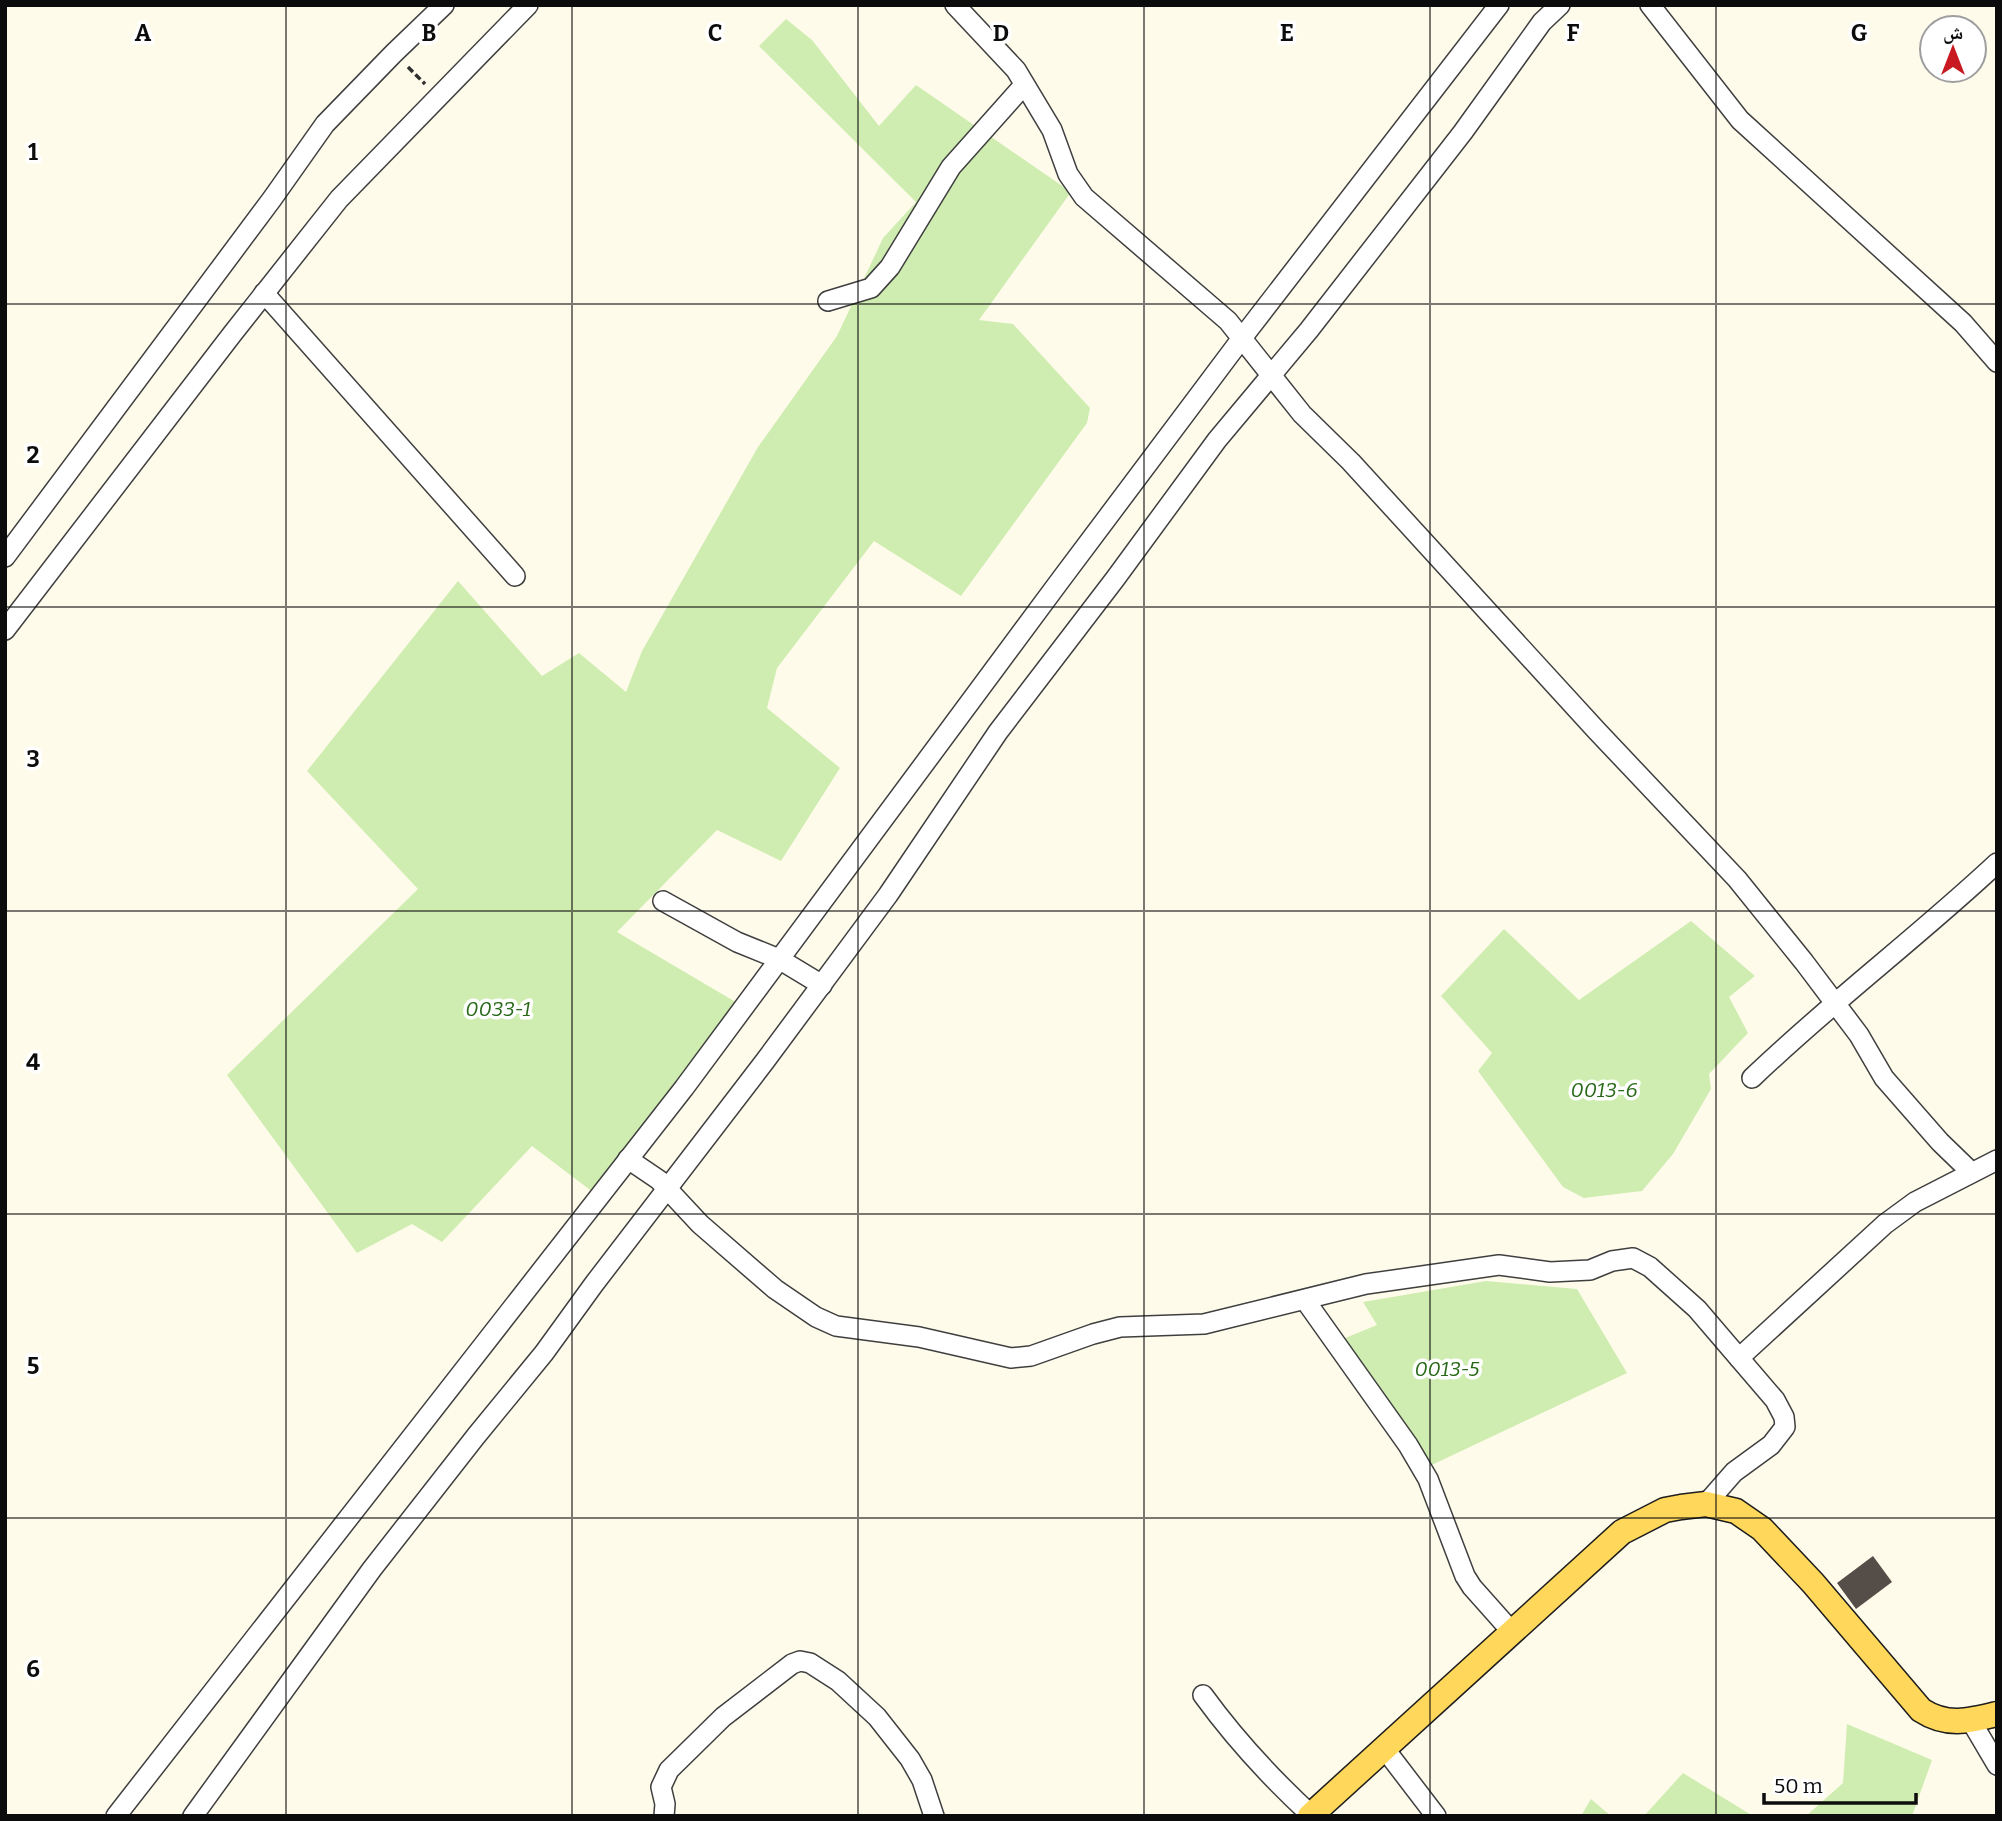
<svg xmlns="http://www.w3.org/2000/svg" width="2002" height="1821" font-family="Bitter,'Noto Naskh Arabic',serif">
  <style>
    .green { fill: #d0edb1 }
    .building { fill: #554d47 }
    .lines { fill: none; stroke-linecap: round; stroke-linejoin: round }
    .minor-casing { stroke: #3f3f3f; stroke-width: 22 }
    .major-casing { stroke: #1d1d1d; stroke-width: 27 }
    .path { stroke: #2e2e2e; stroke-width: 3.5; stroke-dasharray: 7 3.5; stroke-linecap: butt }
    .minor { stroke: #fff; stroke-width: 19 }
    .major { stroke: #ffd75b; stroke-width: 24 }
    .grid { fill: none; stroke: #0c0c0c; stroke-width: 2; stroke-opacity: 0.55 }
    .labels { text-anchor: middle; stroke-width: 7; stroke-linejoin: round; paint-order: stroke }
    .park-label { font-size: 21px; font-style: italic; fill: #286917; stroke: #fff }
    .grid-label { font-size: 23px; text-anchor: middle; font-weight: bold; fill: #0c0c0c; stroke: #fff; stroke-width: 7; stroke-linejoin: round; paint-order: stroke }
  </style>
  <rect width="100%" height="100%" fill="#fffbeb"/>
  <g class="green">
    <polygon points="786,19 812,40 879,126 916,85 1071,192 979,320 1013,324 1090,408 1087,423 961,596 874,541 777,668 767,708 840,768 781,861 717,830 617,932 739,1004 598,1196 532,1146 442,1242 412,1224 357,1253 227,1075 418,889 307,771 458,581 542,676 579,653 626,692 642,651 758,447 837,336 883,238 916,202 759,46"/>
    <polygon points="1691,921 1755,976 1729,997 1748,1033 1709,1074 1711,1089 1673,1154 1642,1191 1584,1198 1563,1187 1478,1071 1492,1053 1441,996 1504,929 1579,1000"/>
    <polygon points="1486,1281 1577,1289 1627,1373 1419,1471 1328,1345 1377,1325 1363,1302"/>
    <polygon points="1847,1724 1932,1760 1912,1816 1806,1816 1843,1783"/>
    <polygon points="1683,1773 1753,1816 1644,1816"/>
    <polygon points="1591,1799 1611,1816 1581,1816"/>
  </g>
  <polygon class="building" points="1873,1556 1892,1582 1856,1609 1837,1583"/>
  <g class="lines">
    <g class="minor-casing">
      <g id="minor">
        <polyline points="955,5 1016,70 1052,130 1068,174 1084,197 1228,321 1302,414 1351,462 1597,731 1737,879 1804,962 1859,1035 1884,1078 1940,1142 1971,1172"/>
        <polyline points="1650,5 1740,120 1963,323 1997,362"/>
        <polyline points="264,293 515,576"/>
        <polyline points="828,301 871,288 890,267 951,167 1024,85"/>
        <polyline points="5,557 272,199 325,124 394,53 444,5"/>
        <polyline points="5,630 233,333 339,199 528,5"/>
        <polyline points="663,901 737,942 779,959 822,985"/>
        <path d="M1752 1078C1830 1003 1918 937 1997 863"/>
        <polyline points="628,1159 659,1180 700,1224 775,1289 816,1317 836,1326 919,1337 1011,1358 1031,1356 1093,1334 1120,1327 1204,1324 1366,1284 1499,1265 1550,1272 1590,1270 1612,1261 1633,1258 1650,1267 1697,1309 1775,1400 1784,1417 1785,1427 1771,1445 1734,1472 1706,1504"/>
        <polyline points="1305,1300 1408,1445 1428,1479 1465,1576 1472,1587 1512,1632"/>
        <polyline points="1739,1358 1885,1224 1915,1202 1997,1160"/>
        <path d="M1203 1695C1235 1739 1271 1778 1311 1815"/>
        <polyline points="1971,1721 1997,1765"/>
        <polyline points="1384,1748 1436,1816"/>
        <polyline points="116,1816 684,1088 1059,582 1242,338 1499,5"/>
        <polyline points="193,1816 372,1569 476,1436 544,1353 594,1284 765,1061 888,895 998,732 1115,579 1217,440 1309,330 1463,132 1542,22 1560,5"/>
        <polyline points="664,1816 665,1804 661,1787 669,1770 723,1717 792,1664 800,1661 810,1663 838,1681 877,1717 910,1759 922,1780 934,1816"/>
      </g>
    </g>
    <g class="major-casing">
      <path id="major" d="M1310 1816 1622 1532 1665 1510 1681 1507 1706 1504 1736 1511 1762 1529 1813 1583 1921 1710C1947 1727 1969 1721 1997 1714"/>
    </g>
    <polyline class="path" points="408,67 425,84"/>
    <use href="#minor" class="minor"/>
    <use href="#major" class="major"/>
  </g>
  <path class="grid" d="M286 5V1816M572 5V1816M858 5V1816M1144 5V1816M1430 5V1816M1716 5V1816M5 304H1997M5 607H1997M5 911H1997M5 1214H1997M5 1518H1997"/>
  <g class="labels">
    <g class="park-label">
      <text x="498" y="1016">0033-1</text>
      <text x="1604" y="1097">0013-6</text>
      <text x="1447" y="1376">0013-5</text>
    </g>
  </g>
  <g class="grid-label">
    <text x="143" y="41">A</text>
    <text x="429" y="41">B</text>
    <text x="715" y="41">C</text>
    <text x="1001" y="41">D</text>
    <text x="1287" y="41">E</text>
    <text x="1573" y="41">F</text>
    <text x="1859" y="41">G</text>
    <text x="33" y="160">1</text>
    <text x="33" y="463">2</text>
    <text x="33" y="767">3</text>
    <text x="33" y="1070">4</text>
    <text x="33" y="1374">5</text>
    <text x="33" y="1677">6</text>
  </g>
  <rect width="2002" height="1821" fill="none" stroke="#0c0c0c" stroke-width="14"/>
  <g transform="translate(1953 49)"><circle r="33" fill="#ffffff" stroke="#9e9e9e" stroke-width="2"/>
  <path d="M0-5L12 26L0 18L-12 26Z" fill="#c81820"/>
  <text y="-10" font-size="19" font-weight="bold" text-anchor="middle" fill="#0c0c0c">ش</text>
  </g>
  <path d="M1764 1793v10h152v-10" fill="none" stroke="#0c0c0c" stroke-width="3.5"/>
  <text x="1774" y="1793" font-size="21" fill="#0c0c0c" stroke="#ffffff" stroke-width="5" paint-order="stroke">50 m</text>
</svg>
